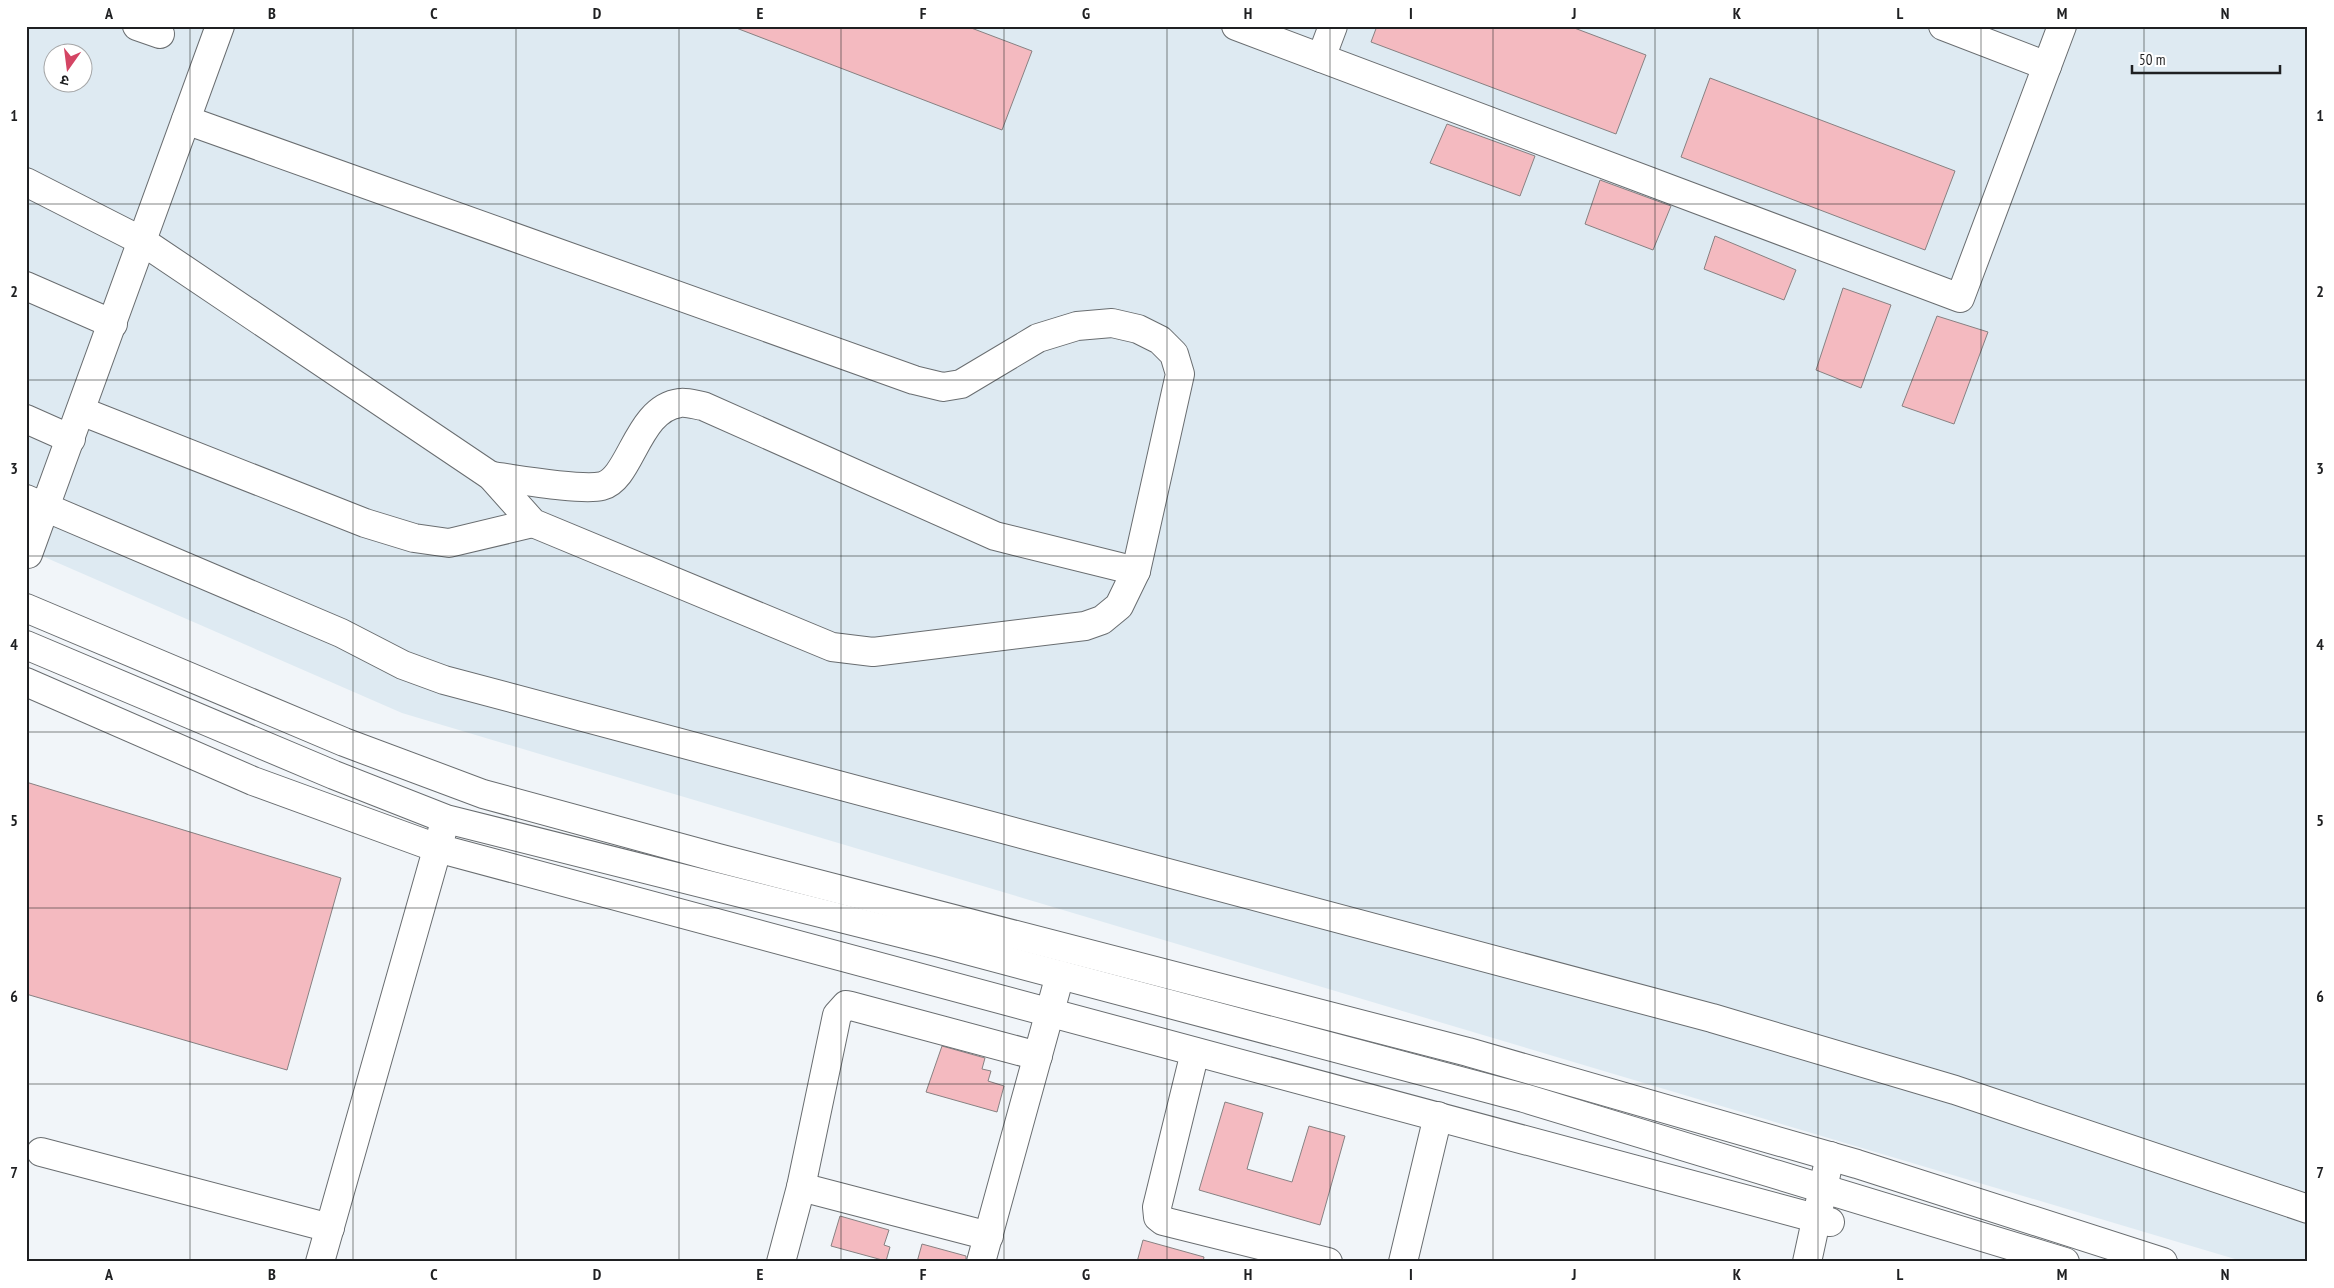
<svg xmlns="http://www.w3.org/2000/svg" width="2334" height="1288" font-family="'PT Sans Narrow','Noto Sans Devanagari',sans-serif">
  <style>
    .built { fill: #deeaf2; fill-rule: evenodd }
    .building { fill: #f4bac0; stroke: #878182 }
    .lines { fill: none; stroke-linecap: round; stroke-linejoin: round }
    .minor-casing { stroke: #696d70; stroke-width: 30 }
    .major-casing { stroke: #696d70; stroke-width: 30 }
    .minor { stroke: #fff; stroke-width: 28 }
    .major { stroke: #fff; stroke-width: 28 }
    .grid { fill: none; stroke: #1f2022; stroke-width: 1; stroke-opacity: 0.55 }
    .neatline { fill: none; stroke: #1f2022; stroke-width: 2 }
    .grid-label { font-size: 16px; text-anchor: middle; font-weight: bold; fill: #1f2022 }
  </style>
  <rect width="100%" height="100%" fill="#f1f5f9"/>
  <path class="built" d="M26 26H2308V1262H2245L402 713 26 549ZM52 52H82V82H52Z"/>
  <g class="building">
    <polygon points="731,26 966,26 1032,51 1002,130"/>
    <polygon points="1377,26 1569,26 1646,55 1616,134 1371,42"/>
    <polygon points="1710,78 1955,171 1925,250 1681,157"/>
    <polygon points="1447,124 1535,156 1520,196 1430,163"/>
    <polygon points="1600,180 1671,206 1653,250 1585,224"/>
    <polygon points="1715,236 1796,270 1784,300 1704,269"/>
    <polygon points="1843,288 1891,305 1861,388 1816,370"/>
    <polygon points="1937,316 1988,332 1954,424 1902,406"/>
    <polygon points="26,782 341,878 287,1070 26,994"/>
    <polygon points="942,1046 985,1058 982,1069 991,1071 988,1081 1004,1086 997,1112 926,1092"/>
    <polygon points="1225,1102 1263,1113 1247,1169 1292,1182 1309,1126 1345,1136 1320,1225 1199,1190"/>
    <polygon points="840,1216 889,1230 884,1245 890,1247 886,1261 831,1246"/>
    <polygon points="1143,1240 1204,1257 1203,1262 1137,1262"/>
    <polygon points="922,1244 966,1256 966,1262 917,1262"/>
  </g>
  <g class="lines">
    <g class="minor-casing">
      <g id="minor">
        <polyline points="137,26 160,34"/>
        <polyline points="1236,26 1960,298 2062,26"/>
        <polyline points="1943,26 2047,66"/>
        <polyline points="1321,58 1333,26"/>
        <polyline points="26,182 142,241 491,476 533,523 832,647 873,652 1085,626 1102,620 1119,606 1136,571 1180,374 1174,354 1160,340 1138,329 1112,323 1077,326 1038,338 961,384 943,387 914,380 186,120"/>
        <polyline points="26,286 113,324"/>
        <polyline points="81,411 365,523 414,538 449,543 533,523"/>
        <polyline points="26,419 71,439"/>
        <path d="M491 476C515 479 581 491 602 486 631 479 637 408 680 403 687 402 696 405 703 406L995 536 1136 571"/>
        <polyline points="26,499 341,633 403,665 444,680 1712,1018 1955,1090 2308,1209"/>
        <polyline points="28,554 220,26"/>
        <polyline points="26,682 253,781 437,848 1830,1222"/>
        <polyline points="1195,1052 1157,1207 1158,1217 1163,1221 1328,1262"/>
        <polyline points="41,1152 330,1228"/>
        <polyline points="801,1187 989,1236"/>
        <polyline points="320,1262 442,832"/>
        <polyline points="781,1262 801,1187 837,1015 846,1005 851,1006 1038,1056"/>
        <polyline points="981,1262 1060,975"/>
        <polyline points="1403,1262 1438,1116"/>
        <polyline points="1807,1262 1830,1156"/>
      </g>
    </g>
    <g class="major-casing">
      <g id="major">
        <polyline points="26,608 344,742 483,794 718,858 1468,1052 1857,1164 2163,1262"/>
        <polyline points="26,645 334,775 446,819 940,943 1524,1098 2065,1262"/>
      </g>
    </g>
    <use href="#minor" class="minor"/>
    <use href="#major" class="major"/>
  </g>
  <path class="grid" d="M190 26V1262M353 26V1262M516 26V1262M679 26V1262M841 26V1262M1004 26V1262M1167 26V1262M1330 26V1262M1493 26V1262M1655 26V1262M1818 26V1262M1981 26V1262M2144 26V1262M26 204H2308M26 380H2308M26 556H2308M26 732H2308M26 908H2308M26 1084H2308"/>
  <rect width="2334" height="1288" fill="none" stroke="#ffffff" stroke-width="55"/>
  <g transform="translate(68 68) rotate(194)"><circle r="24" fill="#ffffff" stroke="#a5a6a7"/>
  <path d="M0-4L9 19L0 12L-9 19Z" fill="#d44564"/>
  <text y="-8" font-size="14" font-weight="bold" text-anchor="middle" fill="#1f2022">उ</text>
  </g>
  <path d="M2132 65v8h148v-8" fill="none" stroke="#1f2022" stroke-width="2.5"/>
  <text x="2139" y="65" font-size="15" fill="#1f2022" stroke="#ffffff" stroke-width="4" paint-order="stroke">50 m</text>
  <rect x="28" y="28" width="2278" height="1232" class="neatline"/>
  <g class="grid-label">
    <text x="109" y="19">A</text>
    <text x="272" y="19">B</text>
    <text x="434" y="19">C</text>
    <text x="597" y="19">D</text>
    <text x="760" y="19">E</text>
    <text x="923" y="19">F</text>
    <text x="1086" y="19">G</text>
    <text x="1248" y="19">H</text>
    <text x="1411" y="19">I</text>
    <text x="1574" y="19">J</text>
    <text x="1737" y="19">K</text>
    <text x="1900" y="19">L</text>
    <text x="2062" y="19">M</text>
    <text x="2225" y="19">N</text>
    <text x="14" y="121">1</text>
    <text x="2320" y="121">1</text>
    <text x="14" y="297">2</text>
    <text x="2320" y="297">2</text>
    <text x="14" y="474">3</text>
    <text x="2320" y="474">3</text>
    <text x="14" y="650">4</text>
    <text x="2320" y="650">4</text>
    <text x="14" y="826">5</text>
    <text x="2320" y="826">5</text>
    <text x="14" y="1002">6</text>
    <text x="2320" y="1002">6</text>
    <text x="14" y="1178">7</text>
    <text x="2320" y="1178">7</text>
    <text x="109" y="1280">A</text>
    <text x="272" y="1280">B</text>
    <text x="434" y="1280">C</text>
    <text x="597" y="1280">D</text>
    <text x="760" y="1280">E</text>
    <text x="923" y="1280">F</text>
    <text x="1086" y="1280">G</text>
    <text x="1248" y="1280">H</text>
    <text x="1411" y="1280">I</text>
    <text x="1574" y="1280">J</text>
    <text x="1737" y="1280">K</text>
    <text x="1900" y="1280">L</text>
    <text x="2062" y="1280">M</text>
    <text x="2225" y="1280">N</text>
  </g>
</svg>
